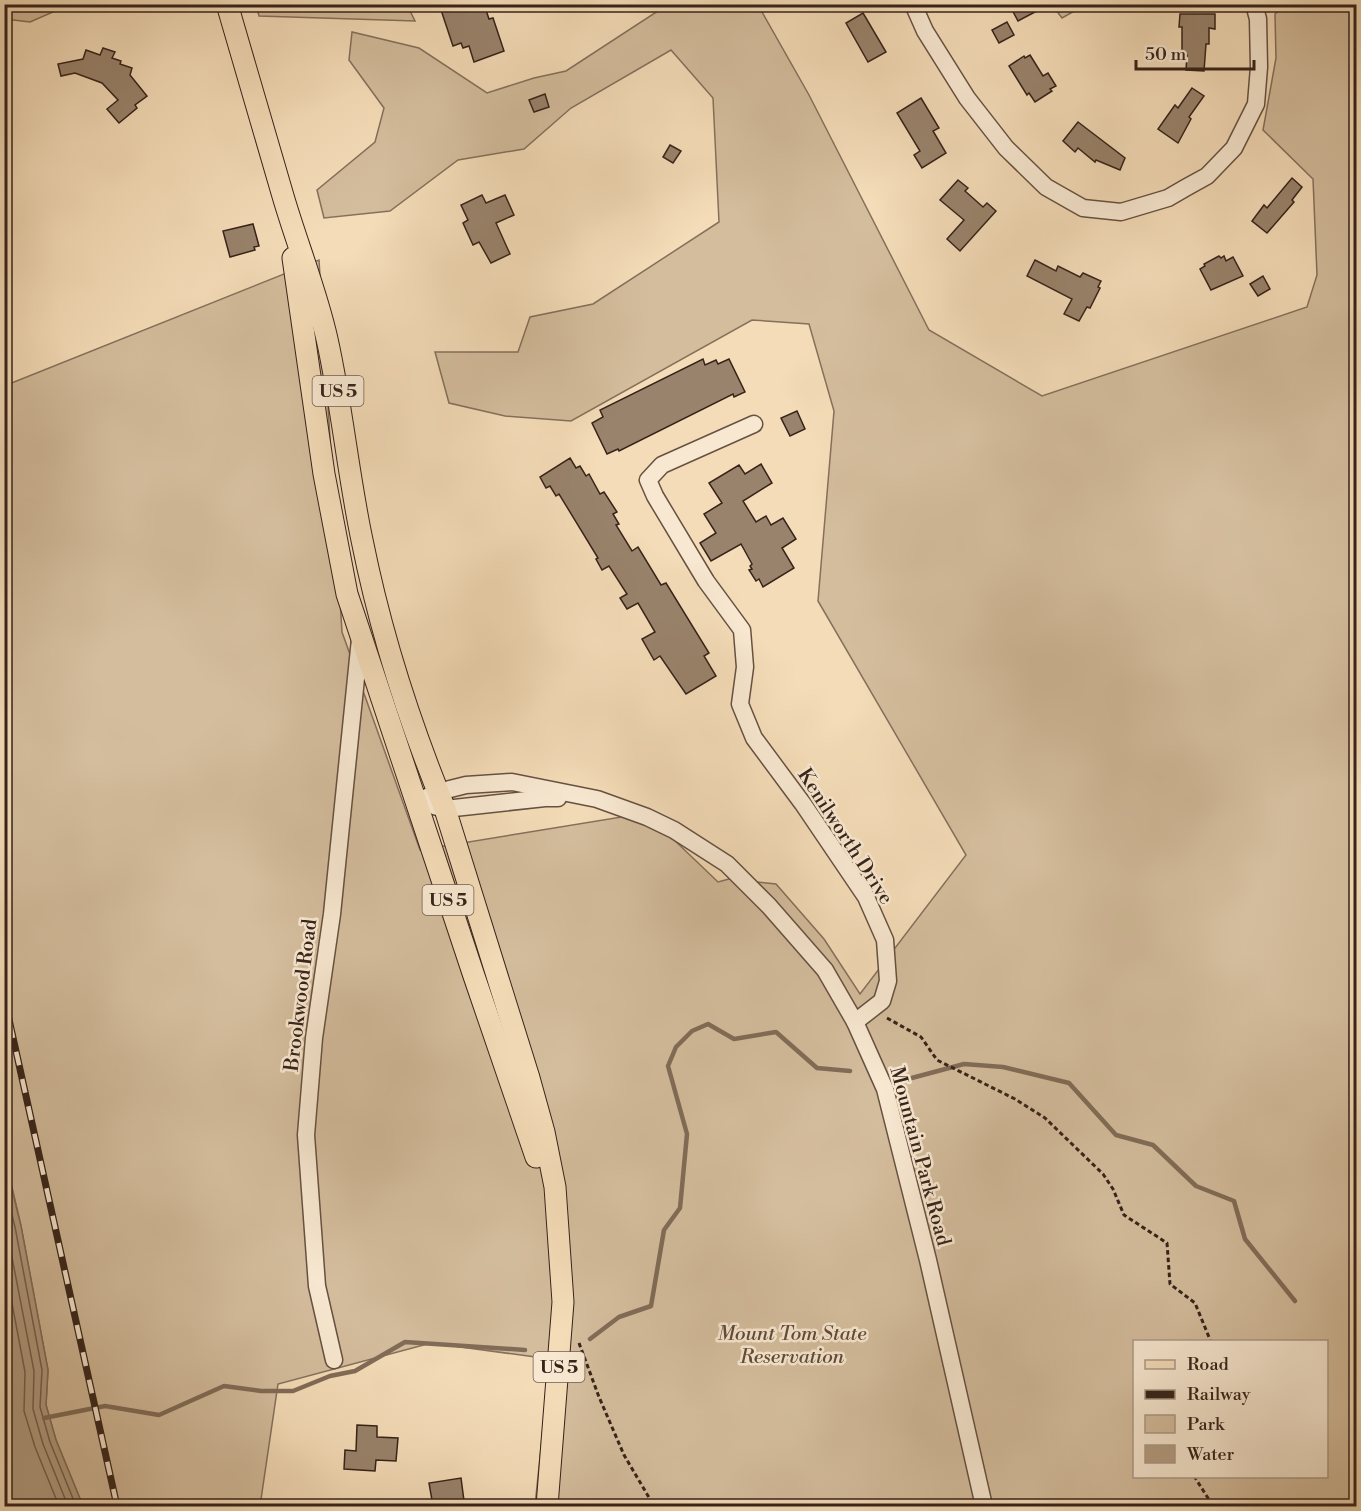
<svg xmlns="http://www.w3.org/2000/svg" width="1361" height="1511" font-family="'Libre Bodoni',serif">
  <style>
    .green { fill: #d4bd9d; stroke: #85705c; stroke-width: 1.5; fill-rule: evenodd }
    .water { fill: #b39d82; stroke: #816c58; stroke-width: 1.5 }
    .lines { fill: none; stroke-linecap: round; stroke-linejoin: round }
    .shore { stroke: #74604e; stroke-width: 1.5 }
    .stream { stroke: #816c58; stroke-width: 4.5 }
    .building { fill: #99836c; stroke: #36231a; stroke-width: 1.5 }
    .minor-casing { stroke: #665142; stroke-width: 19 }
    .major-casing { stroke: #36231a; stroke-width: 23 }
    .path { stroke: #36231a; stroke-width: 3; stroke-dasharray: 4.5 3; stroke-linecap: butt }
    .minor { stroke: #f8e8d1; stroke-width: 16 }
    .major { stroke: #f4dcb8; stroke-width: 21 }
    .rail-casing { stroke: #36231a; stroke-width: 7 }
    .rail { stroke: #f8e8d1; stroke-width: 4.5; stroke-dasharray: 14; stroke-linecap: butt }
    .labels { text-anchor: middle; stroke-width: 5; stroke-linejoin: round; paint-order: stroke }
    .shield { fill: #f8e8d1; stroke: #705e51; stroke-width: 1.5 }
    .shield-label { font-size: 18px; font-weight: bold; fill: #36231a }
    .street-label { font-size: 20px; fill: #36231a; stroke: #f8e8d1 }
    .park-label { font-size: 20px; font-style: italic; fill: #5e4a3b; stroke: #f8e8d1 }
  </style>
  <rect width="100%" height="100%" fill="#f4dcb8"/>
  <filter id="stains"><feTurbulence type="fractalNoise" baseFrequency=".00333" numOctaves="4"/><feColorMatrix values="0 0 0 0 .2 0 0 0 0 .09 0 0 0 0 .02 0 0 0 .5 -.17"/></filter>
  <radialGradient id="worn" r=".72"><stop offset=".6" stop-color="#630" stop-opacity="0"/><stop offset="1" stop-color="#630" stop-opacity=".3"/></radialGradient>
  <g class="green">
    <polygon points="5,4 69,4 69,5 30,22 5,19"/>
    <polygon points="256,5 407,5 415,21 259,16"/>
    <path d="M667 5H758L809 95 929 330 1042 396 1307 307 1317 275 1313 179 1263 130 1276 58 1275 14 1286 5H1356V292L1349 1060 1354 1506H535L550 1359 431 1343 278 1384 260 1506H83L56 1440 46 1405 48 1370 21 1226 5 1157 4 386 319 260 342 632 420 850 646 813 718 882 729 879 776 884 824 939 860 994 966 855 818 601 834 411 809 324 752 320 571 421 505 416 449 403 435 352H518L530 317 593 304 719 222 713 98 671 50 571 108 524 149 458 160 390 211 324 218 317 190 375 142 384 108 349 60 352 32 419 48 487 93 534 78 566 71ZM1134 1342H1326V1476H1134Z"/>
    <polygon points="1052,5 1085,5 1062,18"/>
  </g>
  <polygon class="water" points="4,1157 21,1226 48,1370 46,1405 56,1440 83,1506 5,1506"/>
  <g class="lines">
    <g class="shore">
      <polyline points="4,1183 15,1227 42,1370 40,1407 50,1442 76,1506"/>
      <polyline points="4,1216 34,1371 33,1409 43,1444 68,1506"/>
      <polyline points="4,1261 25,1372 24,1411 35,1447 59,1506"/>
    </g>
    <g class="stream">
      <polyline points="908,1079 964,1064 1003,1067 1069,1083 1116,1135 1153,1145 1196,1186 1234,1201 1245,1239 1295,1301"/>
      <polyline points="590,1339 619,1317 651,1306 664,1230 680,1208 687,1134 668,1066 676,1047 692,1031 708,1024 734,1039 776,1032 817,1068 850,1071"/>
      <polyline points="44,1418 105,1406 159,1415 224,1386 261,1391 293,1391 330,1376 355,1371 405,1342 525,1350"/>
    </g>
  </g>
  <g class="building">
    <polygon points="458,4 484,4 489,19 493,18 504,51 474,62 469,46 463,48 461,43 453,46 441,10"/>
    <polygon points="1009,4 1050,4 1018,21"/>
    <polygon points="863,13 886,52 868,62 846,23"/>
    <polygon points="1180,14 1215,14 1215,29 1209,28 1209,44 1206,44 1204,71 1186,70 1187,55 1182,55 1182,27 1179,27"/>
    <polygon points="1007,22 1014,35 999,43 992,30"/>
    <polygon points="103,48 115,52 112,58 121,61 120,64 132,68 130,75 147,96 135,105 137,108 119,123 107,109 118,100 102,83 75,73 61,76 58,64 83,59 86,50 100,55"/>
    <polygon points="1030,55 1043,76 1048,73 1056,86 1050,89 1052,91 1035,102 1029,93 1027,95 1009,66 1024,56 1025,58"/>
    <polygon points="1192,88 1204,96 1189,117 1191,119 1178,143 1158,129 1175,105 1178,108"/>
    <polygon points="545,94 549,107 534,112 529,100"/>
    <polygon points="921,98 939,128 933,131 946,153 922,168 914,155 920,151 897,113"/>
    <polygon points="1078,122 1125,158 1120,170 1096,160 1095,162 1078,148 1075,152 1063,141"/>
    <polygon points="670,145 681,151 673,163 663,157"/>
    <polygon points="1292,178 1302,187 1292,200 1294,202 1267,233 1252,221 1264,205 1267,208"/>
    <polygon points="958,180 968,188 965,191 983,207 987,203 996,211 960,251 947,239 964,220 940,200"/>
    <polygon points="482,195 486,203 505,195 514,215 496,223 510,254 491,263 479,242 473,245 463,223 468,220 461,205"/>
    <polygon points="253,224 259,246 254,247 255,250 230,257 223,231"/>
    <polygon points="1219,256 1221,258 1224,256 1226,261 1233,257 1243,276 1211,290 1200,269 1205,266 1204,264"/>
    <polygon points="1035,260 1056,271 1058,266 1080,277 1083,273 1101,281 1098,287 1100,288 1090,308 1087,307 1079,321 1064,314 1072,299 1027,276"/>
    <polygon points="1263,276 1270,289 1258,296 1250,284"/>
    <polygon points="703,359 705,365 716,360 718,364 729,359 745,392 734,397 733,394 619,451 618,449 607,454 592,423 603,417 600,410"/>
    <polygon points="797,411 805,429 790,436 781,418"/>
    <polygon points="570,458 576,468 580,466 586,476 589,474 600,494 604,492 617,512 613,514 619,524 616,525 632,551 638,547 661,585 666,583 709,653 704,656 716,676 686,694 660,656 654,660 642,639 655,632 638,603 627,609 620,598 627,594 609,566 602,570 596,559 598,558 559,494 556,496 550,486 546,488 540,477"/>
    <polygon points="761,464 772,483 743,501 756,522 766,516 771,525 783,518 796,539 782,548 794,568 763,587 759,579 756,581 749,570 752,569 750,566 752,564 741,544 711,561 700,543 716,533 704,514 722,503 709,483 739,465 745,474"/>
    <polygon points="357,1425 377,1426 377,1437 398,1438 396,1461 376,1460 375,1471 344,1469 345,1450 356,1451"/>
    <polygon points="461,1478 464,1501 433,1506 429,1483"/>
  </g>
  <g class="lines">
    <g class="minor-casing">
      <g id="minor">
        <polyline points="913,4 925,31 967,98 1006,148 1046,187 1083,208 1121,212 1168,198 1187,187 1207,176 1234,148 1256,104 1259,67 1258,19 1254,4"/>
        <polyline points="754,424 662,465 648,480 655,496 706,581 742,630 745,667 740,704 754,738 803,804 866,897 885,940 888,981 882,1001 855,1022"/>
        <polyline points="416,802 438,792 466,785 512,782 597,799 647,817 674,830 727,864 769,906 825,970 855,1022 885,1089 928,1260 984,1506"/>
        <polyline points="434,806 445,809 545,798 558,798"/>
        <polyline points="334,1360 317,1286 306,1135 314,1038 332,914 360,639"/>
      </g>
    </g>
    <g class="major-casing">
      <g id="major">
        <path d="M227 4C246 68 264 132 283 196 297 244 316 290 327 339 342 406 348 474 362 540 380 630 410 724 445 809L529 1078 544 1132 555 1187 563 1302 547 1506"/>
        <polyline points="293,258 324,474 347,594 474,976 536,1157"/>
      </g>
    </g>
    <g class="path">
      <polyline points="887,1018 921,1037 937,1060 1015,1099 1045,1118 1103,1174 1113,1189 1124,1215 1167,1243 1170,1284 1195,1303 1211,1342"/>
      <polyline points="579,1343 599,1397 624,1455 654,1506"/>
      <polyline points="1194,1476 1213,1506"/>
    </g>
    <use href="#minor" class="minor"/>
    <use href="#major" class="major"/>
    <g class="rail-casing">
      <polyline id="rail" points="4,997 117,1506"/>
    </g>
    <use href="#rail" class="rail"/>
  </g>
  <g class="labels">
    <g class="shield">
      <rect x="312.5" y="376" width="51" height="30" rx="4.5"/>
      <rect x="422.5" y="885" width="51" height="30" rx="4.5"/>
      <rect x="533.5" y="1352" width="51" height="30" rx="4.5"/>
    </g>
    <g class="shield-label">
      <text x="338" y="397">US 5</text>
      <text x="448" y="906">US 5</text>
      <text x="559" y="1373">US 5</text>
    </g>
    <g class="street-label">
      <text transform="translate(846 836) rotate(57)" y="7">Kenilworth Drive</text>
      <text transform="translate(300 995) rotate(-83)" y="7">Brookwood Road</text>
      <text transform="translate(921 1156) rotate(75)" y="7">Mountain Park Road</text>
    </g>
    <g class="park-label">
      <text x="792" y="1340">Mount Tom State<tspan x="792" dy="23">Reservation</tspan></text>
    </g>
  </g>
  <rect width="1361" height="1511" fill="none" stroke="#f4dcb8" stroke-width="24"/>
  <rect x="6" y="6" width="1349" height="1499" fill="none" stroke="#36231a" stroke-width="3"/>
  <rect x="12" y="12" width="1337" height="1487" fill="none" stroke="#36231a" stroke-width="1.5"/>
  <rect x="1133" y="1340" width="195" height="138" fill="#f8e8d1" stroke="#aa9988" stroke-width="1.5"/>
  <rect x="1145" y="1360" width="30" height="9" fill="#f4dcb8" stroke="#aa9988" stroke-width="1.5"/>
  <text x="1187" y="1370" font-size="18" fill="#36231a">Road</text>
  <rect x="1145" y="1390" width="30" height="9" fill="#36231a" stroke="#aa9988" stroke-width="1.5"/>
  <text x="1187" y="1400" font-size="18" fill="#36231a">Railway</text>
  <rect x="1145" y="1415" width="30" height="18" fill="#d4bd9d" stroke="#aa9988" stroke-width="1.5"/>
  <text x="1187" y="1430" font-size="18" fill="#36231a">Park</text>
  <rect x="1145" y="1445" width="30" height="18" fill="#b39d82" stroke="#aa9988" stroke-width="1.5"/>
  <text x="1187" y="1460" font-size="18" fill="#36231a">Water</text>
  <path d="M1136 60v9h118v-9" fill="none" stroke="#36231a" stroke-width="3"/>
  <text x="1145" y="60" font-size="18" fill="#36231a" stroke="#f8e8d1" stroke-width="4.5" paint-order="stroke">50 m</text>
  <rect width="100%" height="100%" filter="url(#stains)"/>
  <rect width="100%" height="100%" fill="url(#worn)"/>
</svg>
